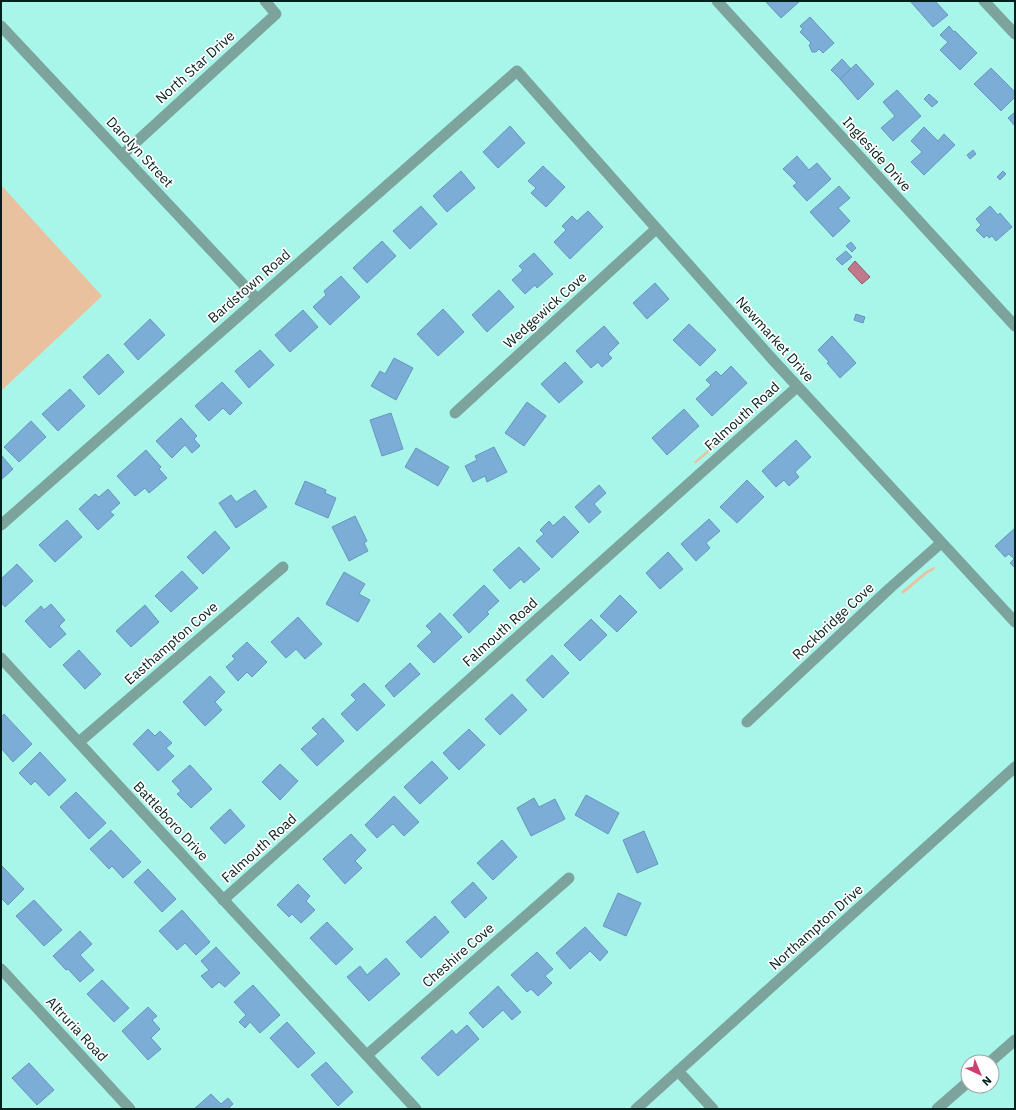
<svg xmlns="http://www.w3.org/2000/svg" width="1016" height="1110" font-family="'IBM Plex Sans',sans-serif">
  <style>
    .green { fill: #eac19e }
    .water { fill: #c2788b; stroke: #885e6a }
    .building { fill: #7cadd6; stroke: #6697bf }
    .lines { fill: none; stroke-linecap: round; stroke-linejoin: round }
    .minor { stroke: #7da39d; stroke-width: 11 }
    .tertiary { stroke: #7da39d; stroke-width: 11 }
    .labels { text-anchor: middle; stroke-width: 3.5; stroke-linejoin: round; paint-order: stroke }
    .street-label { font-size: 14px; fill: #00201c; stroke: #fff }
  </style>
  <rect width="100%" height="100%" fill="#a8f6ea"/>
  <g class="green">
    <polygon points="1,185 102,296 1,391"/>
    <polygon points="729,431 731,433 695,464 694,462"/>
    <polygon points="934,567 935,569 928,573 903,594 901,592 926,571"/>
  </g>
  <polygon class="water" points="855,261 870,277 862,284 848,269"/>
  <g class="building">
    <polygon points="765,1 800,1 781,18"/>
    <polygon points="910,1 935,1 948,15 933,27"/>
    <polygon points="810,17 834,43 823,53 819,49 816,52 812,52 809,45 811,43 800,32 803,29 800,26"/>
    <polygon points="949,26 954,32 955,31 977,53 960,70 940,50 948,42 940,35"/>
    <polygon points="842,59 851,69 840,79 831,70"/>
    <polygon points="856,64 874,84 858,100 840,79"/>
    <polygon points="991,68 1015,92 1015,97 1001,111 974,84"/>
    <polygon points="897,90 921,116 893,141 881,128 895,116 883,102"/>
    <polygon points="929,94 938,102 932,107 924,99"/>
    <polygon points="1015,112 1015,126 1008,118"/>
    <polygon points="510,126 525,143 498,168 483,152"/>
    <polygon points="924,127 938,141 944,134 955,145 924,175 911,162 922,152 911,141"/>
    <polygon points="973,150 976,154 970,159 967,155"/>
    <polygon points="797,156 809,170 817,163 831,179 807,201 793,186 797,183 783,169"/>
    <polygon points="543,166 565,187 546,207 531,193 536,188 528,181"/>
    <polygon points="461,171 475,188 447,212 433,196"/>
    <polygon points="1003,171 1006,174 1000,180 997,177"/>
    <polygon points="839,186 850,198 838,208 850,221 833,237 810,212"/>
    <polygon points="421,206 437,224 410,249 393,231"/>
    <polygon points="990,206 998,215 1000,213 1012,227 996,241 992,236 989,238 987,235 984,238 976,230 981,225 976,219"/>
    <polygon points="588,211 603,227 570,259 554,242 566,230 562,226 572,216 577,221"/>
    <polygon points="382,241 396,256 367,283 353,268"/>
    <polygon points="851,242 856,248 852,252 846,246"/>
    <polygon points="846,251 852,257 842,265 836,259"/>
    <polygon points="534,253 553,274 537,288 535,285 525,294 512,280 523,270 519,266"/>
    <polygon points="341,276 360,297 330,325 313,307 326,295 324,291"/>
    <polygon points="655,283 669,299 647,319 633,303"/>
    <polygon points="499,290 514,307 487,332 472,315"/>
    <polygon points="443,309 464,332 438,356 417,334"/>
    <polygon points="303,310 318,327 290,352 275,335"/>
    <polygon points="856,314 865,317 863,323 854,320"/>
    <polygon points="150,319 165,335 138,360 124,344"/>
    <polygon points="689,324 716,350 700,366 673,340"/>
    <polygon points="604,326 619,343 608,354 612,358 602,367 598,362 591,368 576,351"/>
    <polygon points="832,336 856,363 840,378 827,363 829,362 818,350"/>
    <polygon points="260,350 274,365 249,388 235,371"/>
    <polygon points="108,354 124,372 99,395 83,377"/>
    <polygon points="394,358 413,368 396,400 371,386 380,371 385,374"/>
    <polygon points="565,362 583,382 559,403 541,384"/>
    <polygon points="731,366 747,383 712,416 696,399 711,385 706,380 716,371 721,376"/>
    <polygon points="222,382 242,403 230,415 223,408 209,421 195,406"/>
    <polygon points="70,389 85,406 58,431 42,414"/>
    <polygon points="527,402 546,416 524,446 505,433"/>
    <polygon points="684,409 699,426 667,455 652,438"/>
    <polygon points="391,413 403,449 382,456 370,420"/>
    <polygon points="181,418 197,436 194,439 200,446 192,453 185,445 172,458 156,441"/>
    <polygon points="31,421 46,437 19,462 4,447"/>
    <polygon points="796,440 811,457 795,472 799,477 789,486 784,480 776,487 762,471"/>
    <polygon points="494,447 507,472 487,482 485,476 473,482 465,466 477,460 475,456"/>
    <polygon points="416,448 449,467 438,486 405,467"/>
    <polygon points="146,450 161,467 159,469 167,478 149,493 145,488 135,496 117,476"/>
    <polygon points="1,455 13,469 1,480"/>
    <polygon points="747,480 764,497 737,523 720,507"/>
    <polygon points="305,481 326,490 325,493 336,498 328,518 295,504"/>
    <polygon points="599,485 606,493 594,504 601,512 589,523 575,507"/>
    <polygon points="108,489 120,503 110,512 114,515 98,530 79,509 95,494 99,497"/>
    <polygon points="255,490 267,507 236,528 219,503 231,495 236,502"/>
    <polygon points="355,516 367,541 364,543 368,551 349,561 332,527"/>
    <polygon points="564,516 579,532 552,558 536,541 544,534 540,530 549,521 553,526"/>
    <polygon points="709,519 720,531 706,543 710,548 696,561 681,544"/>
    <polygon points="67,520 82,537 55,562 39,545"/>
    <polygon points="1015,528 1015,568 1010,563 1014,559 1009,554 1005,557 995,546"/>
    <polygon points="215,531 230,548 203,574 187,557"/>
    <polygon points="519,547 540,569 524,583 521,579 510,589 493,570"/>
    <polygon points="668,552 683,569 660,589 646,573"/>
    <polygon points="17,564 33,581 5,607 1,602 1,579"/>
    <polygon points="182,571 198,588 171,612 155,596"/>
    <polygon points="344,572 365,584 359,594 370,600 358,622 326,604"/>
    <polygon points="484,585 499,601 487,612 489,614 469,633 453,615"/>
    <polygon points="620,595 637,612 617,632 600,616"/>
    <polygon points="51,604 65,620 59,626 66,634 50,648 25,621 41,606 44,610"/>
    <polygon points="145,605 159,622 131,647 116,631"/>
    <polygon points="440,613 462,637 434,663 417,646 432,632 426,626"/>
    <polygon points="298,617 322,644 305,659 296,649 286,658 271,642"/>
    <polygon points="591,619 607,635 580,661 564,645"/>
    <polygon points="247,642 267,662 252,677 247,672 238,681 226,667 235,659 232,656"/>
    <polygon points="79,650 101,674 85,689 63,665"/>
    <polygon points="552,655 569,673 543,698 526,680"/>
    <polygon points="410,663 420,674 394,697 385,686"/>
    <polygon points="210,676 225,692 215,702 222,710 205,726 183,702"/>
    <polygon points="364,683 385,705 357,731 341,714 356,700 351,695"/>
    <polygon points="512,694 527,710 500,735 485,719"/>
    <polygon points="4,714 32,744 13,762 1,748 1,717"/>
    <polygon points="323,718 344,741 317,766 301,749 318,734 312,728"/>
    <polygon points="148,729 155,736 160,731 172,743 166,748 174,756 158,771 133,744"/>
    <polygon points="469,729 485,745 459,770 443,753"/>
    <polygon points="40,752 66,780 49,796 35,781 31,785 19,773"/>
    <polygon points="432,761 448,778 420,804 404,787"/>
    <polygon points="280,764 298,781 280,800 262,782"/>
    <polygon points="190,765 212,789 191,808 177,794 181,791 172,781"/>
    <polygon points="76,792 106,823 89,839 60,807"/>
    <polygon points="586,795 619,813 608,834 575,815"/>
    <polygon points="394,796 419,822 404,836 393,824 377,838 365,825"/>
    <polygon points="534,798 539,807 555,799 565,819 531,836 517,808"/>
    <polygon points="230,809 245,826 225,844 210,828"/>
    <polygon points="111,830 141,862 123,878 112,866 109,869 90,849"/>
    <polygon points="644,831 658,864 637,873 623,840"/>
    <polygon points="351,834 366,850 355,861 362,868 345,884 323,859"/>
    <polygon points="502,840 517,857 493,880 477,863"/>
    <polygon points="1,865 24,889 8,905 1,898"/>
    <polygon points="148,869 176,899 162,912 134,882"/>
    <polygon points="473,882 487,898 465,918 451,902"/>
    <polygon points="298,884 310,896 306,901 315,910 301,923 292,914 289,917 277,905"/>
    <polygon points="618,893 641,903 626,936 603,926"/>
    <polygon points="34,900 62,930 44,946 16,916"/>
    <polygon points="182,910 210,942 196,955 185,943 177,950 159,931"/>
    <polygon points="435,916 449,932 421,958 406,942"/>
    <polygon points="327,922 353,949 336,965 310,938"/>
    <polygon points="585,927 608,952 600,961 590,951 570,969 556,953"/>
    <polygon points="80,931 92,944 80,955 94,970 80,982 68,969 66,970 53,956"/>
    <polygon points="216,947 240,973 225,987 219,982 212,988 201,976 209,970 201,961"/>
    <polygon points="537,952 553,969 545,976 552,983 538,996 531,989 527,992 511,975"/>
    <polygon points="386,958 400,974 369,1001 347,977 360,966 367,975"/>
    <polygon points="102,980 129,1008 114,1022 87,994"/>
    <polygon points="253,985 280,1015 260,1033 250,1022 245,1028 239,1022 246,1015 234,1002"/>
    <polygon points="498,986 521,1012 512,1020 503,1010 483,1028 469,1013"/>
    <polygon points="148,1007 157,1016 152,1020 160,1029 151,1038 161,1049 148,1060 122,1031"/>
    <polygon points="287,1022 315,1053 298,1068 270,1038"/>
    <polygon points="467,1025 479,1039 438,1076 421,1058 452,1030 456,1035"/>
    <polygon points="326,1062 353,1092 338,1106 311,1075"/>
    <polygon points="29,1063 54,1090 37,1105 12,1078"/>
    <polygon points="211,1094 221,1104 228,1098 233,1104 228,1109 194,1109"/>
  </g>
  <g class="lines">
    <g class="minor">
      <polyline points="717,1 1015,326"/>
      <polyline points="984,1 1015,34"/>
      <polyline points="1,26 257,299"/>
      <polyline points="122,155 276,14 265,1"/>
      <polyline points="455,413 656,229"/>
      <polyline points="1,525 517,71 774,361 1015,622"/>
      <polyline points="1,658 416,1109"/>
      <polyline points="747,722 890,588 941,543"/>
      <polyline points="79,742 283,567"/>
      <polyline points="223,900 797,387"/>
      <polyline points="367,1055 569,878"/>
      <polyline points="990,1062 1015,1040"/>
      <polyline points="678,1071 713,1109"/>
      <polyline points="636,1109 1015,767"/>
      <polyline points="937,1109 968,1082"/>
    </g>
    <polyline class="tertiary" points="1,969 130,1109"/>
  </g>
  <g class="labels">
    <g class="street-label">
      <text transform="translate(195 67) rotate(-42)" y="5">North Star Drive</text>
      <text transform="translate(140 152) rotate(47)" y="5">Darolyn Street</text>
      <text transform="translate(877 154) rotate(48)" y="5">Ingleside Drive</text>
      <text transform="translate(249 286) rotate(-41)" y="5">Bardstown Road</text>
      <text transform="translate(545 310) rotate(-42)" y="5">Wedgewick Cove</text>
      <text transform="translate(775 339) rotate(48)" y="5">Newmarket Drive</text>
      <text transform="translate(742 416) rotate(-42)" y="5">Falmouth Road</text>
      <text transform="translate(833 621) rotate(-43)" y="5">Rockbridge Cove</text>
      <text transform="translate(500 632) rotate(-42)" y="5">Falmouth Road</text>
      <text transform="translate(171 643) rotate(-41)" y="5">Easthampton Cove</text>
      <text transform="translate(171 821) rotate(47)" y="5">Battleboro Drive</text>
      <text transform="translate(259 848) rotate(-42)" y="5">Falmouth Road</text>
      <text transform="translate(816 927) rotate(-42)" y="5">Northampton Drive</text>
      <text transform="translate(458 955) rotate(-41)" y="5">Cheshire Cove</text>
      <text transform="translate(77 1029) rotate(47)" y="5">Altruria Road</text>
    </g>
  </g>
  <rect width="1016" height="1110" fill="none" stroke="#00201c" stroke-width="4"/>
  <g transform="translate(980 1074) rotate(136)"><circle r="19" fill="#ffffff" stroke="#99a6a4"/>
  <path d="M0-3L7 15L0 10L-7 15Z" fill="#cc3f70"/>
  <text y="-6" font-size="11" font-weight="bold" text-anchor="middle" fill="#00201c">N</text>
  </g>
</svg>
